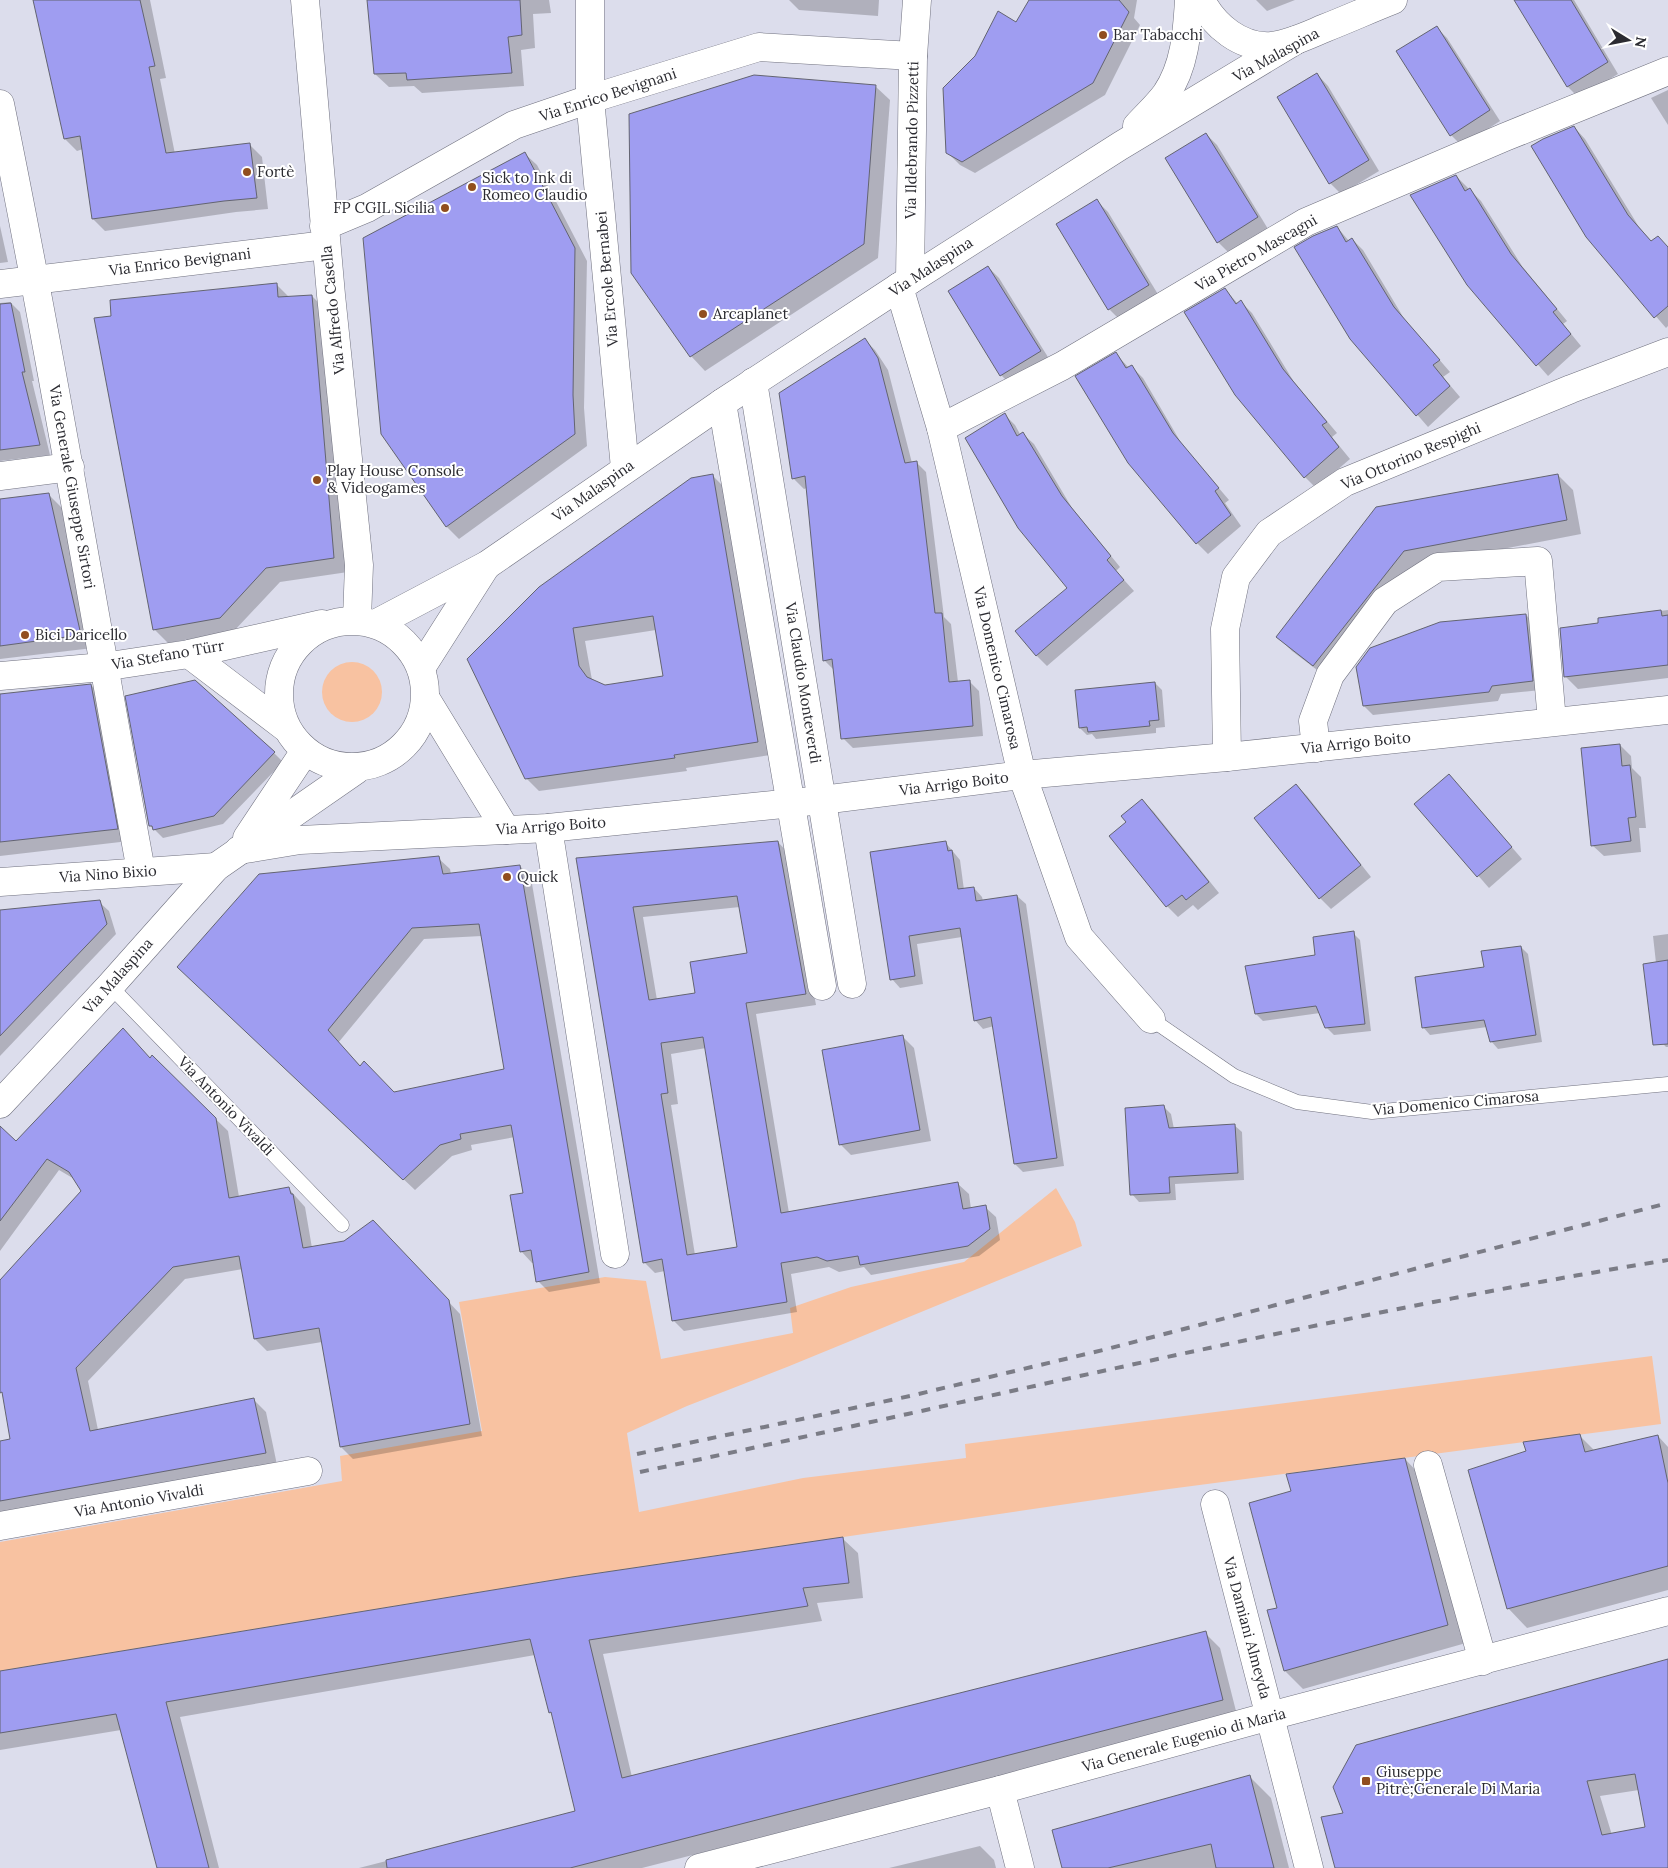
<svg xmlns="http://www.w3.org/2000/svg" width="1668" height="1868" font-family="Lora,serif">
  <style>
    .green { fill: #f8c2a1 }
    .shadow { fill: #0003; fill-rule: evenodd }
    .building { fill: #9f9df1; stroke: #636471; fill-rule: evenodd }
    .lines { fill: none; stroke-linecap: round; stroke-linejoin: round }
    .lane-casing { stroke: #70717f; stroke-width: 15 }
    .street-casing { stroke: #70717f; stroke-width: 29 }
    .secondary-casing { stroke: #70717f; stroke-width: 29 }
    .lane { stroke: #fff; stroke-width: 14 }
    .street { stroke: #fff; stroke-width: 28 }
    .secondary { stroke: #fff; stroke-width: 28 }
    .rail { stroke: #7b7c86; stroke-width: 4; stroke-dasharray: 9 9; stroke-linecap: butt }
    .poi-dot { fill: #914e1f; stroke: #fff; stroke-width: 2 }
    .labels { text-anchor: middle; stroke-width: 4; stroke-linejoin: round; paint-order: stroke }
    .poi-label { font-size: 15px; fill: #2b2b31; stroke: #fff; text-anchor: start }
    .street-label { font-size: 15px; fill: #2b2b31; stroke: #fff }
  </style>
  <rect width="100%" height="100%" fill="#dcddec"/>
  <g class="green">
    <circle cx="352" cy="692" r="30"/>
    <polygon points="1056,1188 1075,1222 1082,1246 787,1367 687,1406 627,1433 639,1512 803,1478 966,1458 965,1444 1652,1356 1661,1424 1169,1489 572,1577 0,1671 0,1542 342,1481 340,1456 482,1431 459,1302 605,1277 646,1281 661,1359 793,1333 790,1308 851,1287 964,1262"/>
  </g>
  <g class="shadow">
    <polygon points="34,0 150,0 166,78 160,79 175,154 250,145 262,157 268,209 236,212 105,231 93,219 83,149 77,151 65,139"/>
    <polygon points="368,0 549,0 551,13 533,14 535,48 521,50 524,86 422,93 414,86 389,87 375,74"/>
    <polygon points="789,0 879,0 878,16 799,10"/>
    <polygon points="1030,0 1137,0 1134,18 1140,25 1105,95 975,173 960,165 947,152"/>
    <polygon points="1256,0 1295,0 1267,11"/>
    <polygon points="1520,0 1574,0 1618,74 1579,98 1568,87"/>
    <polygon points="1436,27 1447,38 1500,121 1462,146 1451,135"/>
    <polygon points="1317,74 1328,86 1379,171 1341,194 1330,183"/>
    <polygon points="875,86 890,100 878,258 705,371 691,356"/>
    <polygon points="1668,90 1668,125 1651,98"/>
    <polygon points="1574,127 1585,139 1639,227 1668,261 1668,326 1666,328 1587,236"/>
    <polygon points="1206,134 1217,145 1268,229 1229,253 1218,242"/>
    <polygon points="524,153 537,165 587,261 584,408 587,446 459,539 447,527 382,433"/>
    <polygon points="1456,176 1481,201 1522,266 1567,321 1563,324 1581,346 1548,376 1468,285"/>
    <polygon points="1097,201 1108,212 1159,296 1120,320 1109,309"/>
    <polygon points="0,226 8,262 0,263"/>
    <polygon points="1337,227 1349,241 1352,239 1363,250 1405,320 1450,372 1443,377 1460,397 1428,427 1351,338"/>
    <polygon points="988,267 999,278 1051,362 1012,386 1001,375"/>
    <polygon points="276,284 290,298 312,296 326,310 348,572 280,582 234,631 168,643 154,629"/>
    <polygon points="1225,289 1238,304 1241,302 1252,313 1294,382 1337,433 1332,437 1350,459 1316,488 1305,477"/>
    <polygon points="10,302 20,312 34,381 32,381 50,455 0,461 0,303"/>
    <polygon points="865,340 875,350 888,370 912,463 916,462 926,472 944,617 951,624 958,682 969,681 979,691 983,736 853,748 843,738 834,670 824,660 807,488 804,489 794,479 780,394"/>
    <polygon points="1116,354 1129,368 1132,367 1143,378 1183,446 1229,500 1225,503 1241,526 1208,554 1197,543"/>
    <polygon points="1005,415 1015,425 1021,436 1023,434 1034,444 1072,508 1120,567 1116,571 1134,591 1047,666 1037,656 1069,588"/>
    <path d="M712 475 725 488 770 755 686 768 687 771 539 791 526 778 468 659ZM656 630 664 677 605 687 592 680 585 641Z"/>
    <polygon points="1558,475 1573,490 1581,534 1419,565 1329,679 1292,651 1277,636 1377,508"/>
    <polygon points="49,495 62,508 93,648 0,659 0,500"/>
    <polygon points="1668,610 1668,678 1578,689 1565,676 1600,625 1599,619"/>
    <polygon points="1526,615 1535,624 1541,690 1501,694 1498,701 1373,715 1364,706"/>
    <polygon points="1155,683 1162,690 1165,727 1156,728 1156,733 1096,739 1092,734 1087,735 1080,728"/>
    <polygon points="91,685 103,697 129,841 0,856 0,696"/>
    <polygon points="1620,745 1631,756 1632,768 1641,777 1646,828 1639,828 1641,852 1604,856 1592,845"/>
    <polygon points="274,753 283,762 223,824 163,838 150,825"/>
    <polygon points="1296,785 1307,796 1371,877 1331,909 1320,898 1256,818"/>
    <polygon points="1460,787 1522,859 1489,888 1416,804"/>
    <polygon points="1142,800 1153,811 1219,893 1198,910 1193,905 1178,917 1167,906 1110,836 1128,822"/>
    <path d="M778 842 788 853 816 1005 756 1014 789 1213 958 1184 969 1194 971 1209 985 1207 996 1217 1000 1240 979 1256 871 1275 864 1267 839 1272 829 1267 791 1274 797 1312 684 1331 673 1320 665 1271 655 1273 644 1262 578 859ZM740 907 748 954 697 994 657 1000 643 917ZM706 1048 738 1248 695 1255 671 1105 678 1104 671 1054Z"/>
    <polygon points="945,842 960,860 964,890 974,888 982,897 983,901 1017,896 1026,904 1064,1166 1023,1172 1015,1164 994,1026 983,1029 975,1020 962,937 917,944 923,984 900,988 892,979"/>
    <path d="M438 858 450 869 451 874 520 866 531 878 600 1283 549 1292 538 1281 534 1263H532L521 1251 524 1194 515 1137 471 1145 472 1150 452 1156 415 1190 190 978ZM482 936 505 1070 394 1094 361 1067 338 1043 424 939Z"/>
    <polygon points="99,902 109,911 116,934 0,1056 0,912"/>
    <polygon points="1353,933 1360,940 1371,1031 1334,1035 1327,1028 1320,1013 1263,1021 1256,1014 1317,956"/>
    <polygon points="1668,934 1668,1047 1666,1047 1653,1033 1656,963 1653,936"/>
    <polygon points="1521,947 1528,954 1542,1042 1498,1049 1491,1041 1487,1027 1430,1035 1423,1027"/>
    <polygon points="903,1037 914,1048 931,1141 851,1155 840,1144"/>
    <polygon points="152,1057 228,1131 239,1197 289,1189 305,1207 312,1248 385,1234 460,1314 482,1436 353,1459 341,1447 322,1342 267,1351 255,1339 243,1269 185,1279 88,1381 98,1430 254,1400 266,1412 277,1465 0,1515 0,1442 12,1440 0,1359 0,1282 83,1191 76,1180 59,1170 0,1251 0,1136 16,1143"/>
    <polygon points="1164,1107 1171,1114 1174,1129 1234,1125 1242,1132 1244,1180 1175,1184 1176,1200 1139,1202 1132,1194"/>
    <polygon points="1580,1436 1595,1451 1658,1436 1668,1447 1668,1590 1527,1628 1508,1608"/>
    <polygon points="1405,1459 1423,1478 1466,1643 1303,1689 1285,1671 1269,1611 1279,1609"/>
    <polygon points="843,1539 858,1553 863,1598 817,1603 822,1621 603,1654 632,1777 1205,1633 1220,1648 1237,1715 642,1868 359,1868 577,1812 554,1716 550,1712 535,1655 180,1717 219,1868 158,1868 121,1730 0,1750 0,1672"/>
    <path d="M1668 1660V1868H1336L1345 1814ZM1639 1790 1647 1828 1612 1835 1600 1796Z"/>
    <polygon points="1249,1776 1271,1798 1289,1868 1063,1868"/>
    <polygon points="980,1846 994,1860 996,1868 889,1868"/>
  </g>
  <g class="building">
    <polygon points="33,0 140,0 155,66 149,67 166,153 250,143 257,198 224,201 92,219 80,136 64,139"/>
    <polygon points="367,0 520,0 522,35 508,37 512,73 407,80 406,73 374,74"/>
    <polygon points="1029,0 1119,0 1129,12 1093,83 962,162 946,153 943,88 975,56 998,11 1016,22"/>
    <polygon points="1514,0 1571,0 1608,62 1567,87"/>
    <polygon points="1437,26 1490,110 1450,136 1396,51"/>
    <polygon points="1317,73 1369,160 1329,184 1277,97"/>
    <polygon points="754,75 876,85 864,244 690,357 631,273 629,114"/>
    <polygon points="1574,126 1628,215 1651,241 1658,236 1668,247 1668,306 1654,318 1586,237 1531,146 1543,139"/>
    <polygon points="1206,133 1258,217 1217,243 1165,158"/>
    <polygon points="525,152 575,248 573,395 575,434 446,527 381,434 363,238"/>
    <polygon points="1456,175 1465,191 1470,188 1511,254 1557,309 1553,312 1571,334 1536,366 1467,285 1410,195"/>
    <polygon points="1097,199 1149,285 1108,310 1056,224"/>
    <polygon points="1337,226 1346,242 1352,238 1394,307 1440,360 1433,365 1450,386 1416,416 1350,339 1294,247 1313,236"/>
    <polygon points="988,266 1041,351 1000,376 948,291"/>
    <polygon points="277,283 278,297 312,295 334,558 266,568 220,618 153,630 94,318 111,316 110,300"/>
    <polygon points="1225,288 1236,304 1241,300 1283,369 1327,422 1322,425 1339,447 1304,478 1235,395 1184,312"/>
    <polygon points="11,303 25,372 22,372 40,445 0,450 0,304"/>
    <polygon points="865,338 878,358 905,463 917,461 935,613 942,613 949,682 970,680 973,726 841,739 832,659 823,661 805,476 792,479 779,393"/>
    <polygon points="1116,352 1126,368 1132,365 1173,433 1219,488 1215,491 1231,515 1196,544 1128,463 1075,376"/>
    <polygon points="1005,413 1017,436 1023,432 1062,496 1111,556 1107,560 1124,580 1036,656 1015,631 1067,588 1018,528 965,438"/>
    <path d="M713 474 758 742 674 755 675 758 525 779 467 659 539 587 691 478ZM653 616 663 676 605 685 587 677 579 666 573 628Z"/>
    <polygon points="1558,474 1567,520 1404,551 1313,666 1276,637 1376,507"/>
    <polygon points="49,493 81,635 0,646 0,499"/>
    <polygon points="1661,610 1662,616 1668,615 1668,665 1564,677 1560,628 1598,623 1598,618"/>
    <polygon points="1526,614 1533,681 1492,686 1489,692 1363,706 1356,667 1370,648 1440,622"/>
    <polygon points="195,680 275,752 214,816 153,830 152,826 149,826 125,696"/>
    <polygon points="1155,682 1159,720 1149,721 1150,726 1088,732 1087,727 1079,728 1075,690"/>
    <polygon points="91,684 118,829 0,842 0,694"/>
    <polygon points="1620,744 1622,766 1630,765 1636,817 1628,818 1631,841 1591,846 1581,748"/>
    <polygon points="1449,774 1512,847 1477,877 1414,804"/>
    <polygon points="1296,784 1361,865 1319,899 1254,818"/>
    <polygon points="1142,799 1209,882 1186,900 1182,895 1166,907 1109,836 1126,822 1121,816"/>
    <path d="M778 841 806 994 746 1003 781 1213 958 1182 963 1209 986 1205 990 1229 968 1246 860 1265 858 1256 827 1261 817 1257 781 1263 787 1302 672 1321 662 1259 643 1263 576 858ZM737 896 747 953 690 962 695 993 649 1000 633 907ZM703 1037 737 1247 687 1255 661 1094 668 1093 661 1043Z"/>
    <polygon points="946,841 948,851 952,850 958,889 974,887 976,901 1017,895 1057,1158 1014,1164 991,1017 974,1021 960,928 909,936 915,976 890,980 870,852"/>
    <path d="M439 856 443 874 520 865 589 1272 536 1282 531 1250 520 1252 510 1195 523 1193 511 1125 460 1134 461 1139 440 1145 403 1180 177 967 259 874ZM479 924 504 1069 394 1092 364 1061 360 1066 328 1030 412 928Z"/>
    <polygon points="100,900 107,924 0,1036 0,910"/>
    <polygon points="1354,931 1365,1024 1325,1028 1316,1006 1255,1014 1245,966 1315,955 1313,937"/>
    <polygon points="1521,946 1536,1035 1490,1042 1484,1020 1422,1028 1415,977 1484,967 1481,951"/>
    <polygon points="1668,960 1668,1044 1653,1045 1643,964"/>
    <polygon points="123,1028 150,1058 152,1055 216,1118 229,1198 289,1187 291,1194 293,1194 303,1248 344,1241 373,1220 449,1300 470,1424 340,1447 319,1328 254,1339 239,1256 173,1267 76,1368 90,1431 254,1398 266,1453 0,1501 0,1441 10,1439 2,1392 0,1393 0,1280 81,1191 69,1172 47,1159 0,1221 0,1126 16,1141"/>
    <polygon points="903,1035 920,1130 839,1145 822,1050"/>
    <polygon points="1164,1105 1169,1128 1235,1124 1238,1173 1169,1177 1170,1193 1130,1195 1125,1108"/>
    <polygon points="1580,1434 1585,1452 1658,1435 1668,1483 1668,1566 1507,1609 1468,1470 1526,1451 1523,1442"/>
    <polygon points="1405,1458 1448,1625 1284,1671 1267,1610 1277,1608 1249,1503 1291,1491 1286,1474"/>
    <polygon points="843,1537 849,1583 803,1588 808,1606 589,1640 622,1778 1206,1631 1223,1700 570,1868 387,1868 386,1860 575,1811 551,1712 549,1713 530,1639 166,1702 209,1868 157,1868 116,1714 0,1733 0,1671 572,1577"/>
    <path d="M1668 1659V1868H1335L1321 1817 1343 1813 1333 1787 1356 1745ZM1635 1774 1645 1827 1602 1835 1587 1781Z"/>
    <polygon points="1250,1775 1274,1868 1216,1868 1211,1844 1108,1868 1062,1868 1052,1830"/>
  </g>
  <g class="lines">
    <g class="lane-casing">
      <g id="lane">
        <polyline points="110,986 342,1225"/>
        <polyline points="1151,1019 1234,1076 1297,1102 1372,1112 1668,1084"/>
      </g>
    </g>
    <g class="street-casing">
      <g id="street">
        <polyline points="305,0 331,295 359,565 357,619"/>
        <polyline points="590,0 590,99 625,468"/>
        <path d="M0 104C52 359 94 615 141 871"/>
        <path d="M1137 126C1147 115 1158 105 1166 94 1185 66 1187 33 1189 0"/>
        <polyline points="324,226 367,208 514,125 590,99 759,47 913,56"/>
        <polyline points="910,280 913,56 917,0"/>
        <polyline points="0,284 326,245"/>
        <polyline points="899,287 941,428 1022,775 1030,797 1079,937 1151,1019"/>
        <polyline points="753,382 852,984"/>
        <polyline points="722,403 822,986"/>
        <polyline points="941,428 1062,366 1306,222 1505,137 1668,71"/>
        <polyline points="0,476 70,467"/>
        <circle cx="352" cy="694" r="73"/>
        <polyline points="377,623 487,565 722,403 899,287 1120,146 1296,40"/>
        <polyline points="189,654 285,727"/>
        <polyline points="421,668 486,566"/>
        <polyline points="0,676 103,667 189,654 322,624"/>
        <polyline points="426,699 506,830"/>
        <polyline points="1316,748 1313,721 1330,675 1385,601 1438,567 1538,561 1552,721"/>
        <polyline points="1227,757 1225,629 1236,577 1269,533 1345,482 1571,389 1668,352"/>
        <polyline points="548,828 615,1254"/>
        <polyline points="247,838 305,751"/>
        <polyline points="239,850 300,840 548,828 822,800 1022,775 1227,757 1668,710"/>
        <polyline points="0,882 216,867"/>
        <polyline points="0,1104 110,986 216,867 356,770"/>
        <polyline points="1428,1465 1483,1661"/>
        <polyline points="1215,1504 1309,1868"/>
        <polyline points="0,1526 308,1471"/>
        <polyline points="1000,1790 1020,1868"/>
        <polyline points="699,1868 1000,1790 1270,1716 1668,1611"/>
      </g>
    </g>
    <g class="secondary-casing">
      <path id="secondary" d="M1201 0C1214 26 1241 48 1271 46 1290 44 1308 35 1325 28 1348 19 1370 9 1393 0"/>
    </g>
    <use href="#lane" class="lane"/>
    <use href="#street" class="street"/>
    <use href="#secondary" class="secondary"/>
    <g class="rail">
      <polyline points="637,1454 910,1396 1103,1350 1668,1203"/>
      <path d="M640 1472C983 1400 1323 1316 1668 1260"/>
    </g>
  </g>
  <g class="poi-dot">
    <circle cx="1103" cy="35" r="5"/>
    <circle cx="247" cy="172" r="5"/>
    <circle cx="472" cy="187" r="5"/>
    <circle cx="445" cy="208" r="5"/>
    <circle cx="703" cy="314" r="5"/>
    <circle cx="317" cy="480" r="5"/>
    <circle cx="25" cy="635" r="5"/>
    <circle cx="507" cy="877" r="5"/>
    <rect x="1361" y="1776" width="10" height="10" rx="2.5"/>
  </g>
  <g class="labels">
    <g class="poi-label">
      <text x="1113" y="40">Bar Tabacchi</text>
      <text x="257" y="177">Fortè</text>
      <text x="482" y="183">Sick to Ink di<tspan x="482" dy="17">Romeo Claudio</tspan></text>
      <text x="435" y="213" text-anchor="end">FP CGIL Sicilia</text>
      <text x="713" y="319">Arcaplanet</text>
      <text x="327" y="476">Play House Console<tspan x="327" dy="17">&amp; Videogames</tspan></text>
      <text x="35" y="640">Bici Daricello</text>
      <text x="517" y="882">Quick</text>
      <text x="1376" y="1777">Giuseppe<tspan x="1376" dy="17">Pitrè;Generale Di Maria</tspan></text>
    </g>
    <g class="street-label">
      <text transform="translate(1276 55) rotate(-29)" y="5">Via Malaspina</text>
      <text transform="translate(608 95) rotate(-18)" y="5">Via Enrico Bevignani</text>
      <text transform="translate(912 140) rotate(-89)" y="5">Via Ildebrando Pizzetti</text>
      <text transform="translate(1256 253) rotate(-30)" y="5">Via Pietro Mascagni</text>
      <text transform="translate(180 262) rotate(-7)" y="5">Via Enrico Bevignani</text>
      <text transform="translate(931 267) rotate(-33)" y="5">Via Malaspina</text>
      <text transform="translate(607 279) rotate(-95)" y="5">Via Ercole Bernabei</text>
      <text transform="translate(333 310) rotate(-96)" y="5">Via Alfredo Casella</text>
      <text transform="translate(1411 456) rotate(-23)" y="5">Via Ottorino Respighi</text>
      <text transform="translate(72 487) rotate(80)" y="5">Via Generale Giuseppe Sirtori</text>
      <text transform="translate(593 491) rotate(-35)" y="5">Via Malaspina</text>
      <text transform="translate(168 655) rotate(-10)" y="5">Via Stefano Türr</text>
      <text transform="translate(997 668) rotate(77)" y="5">Via Domenico Cimarosa</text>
      <text transform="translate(803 683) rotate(81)" y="5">Via Claudio Monteverdi</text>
      <text transform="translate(1356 743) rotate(-6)" y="5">Via Arrigo Boito</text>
      <text transform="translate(954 784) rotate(-7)" y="5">Via Arrigo Boito</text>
      <text transform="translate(551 826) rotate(-4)" y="5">Via Arrigo Boito</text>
      <text transform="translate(108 874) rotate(-4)" y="5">Via Nino Bixio</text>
      <text transform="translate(118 976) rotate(-48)" y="5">Via Malaspina</text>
      <text transform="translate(1456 1103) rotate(-5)" y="5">Via Domenico Cimarosa</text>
      <text transform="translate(226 1106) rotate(46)" y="5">Via Antonio Vivaldi</text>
      <text transform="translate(139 1501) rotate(-10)" y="5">Via Antonio Vivaldi</text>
      <text transform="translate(1247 1628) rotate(75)" y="5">Via Damiani Almeyda</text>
      <text transform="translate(1184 1740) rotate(-15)" y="5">Via Generale Eugenio di Maria</text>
    </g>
  </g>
  <g transform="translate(1628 40) rotate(100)" stroke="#ffffff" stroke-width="4" paint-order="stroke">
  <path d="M0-4L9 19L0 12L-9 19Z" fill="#2b2b31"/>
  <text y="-8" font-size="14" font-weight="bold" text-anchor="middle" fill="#2b2b31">N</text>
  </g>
</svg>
